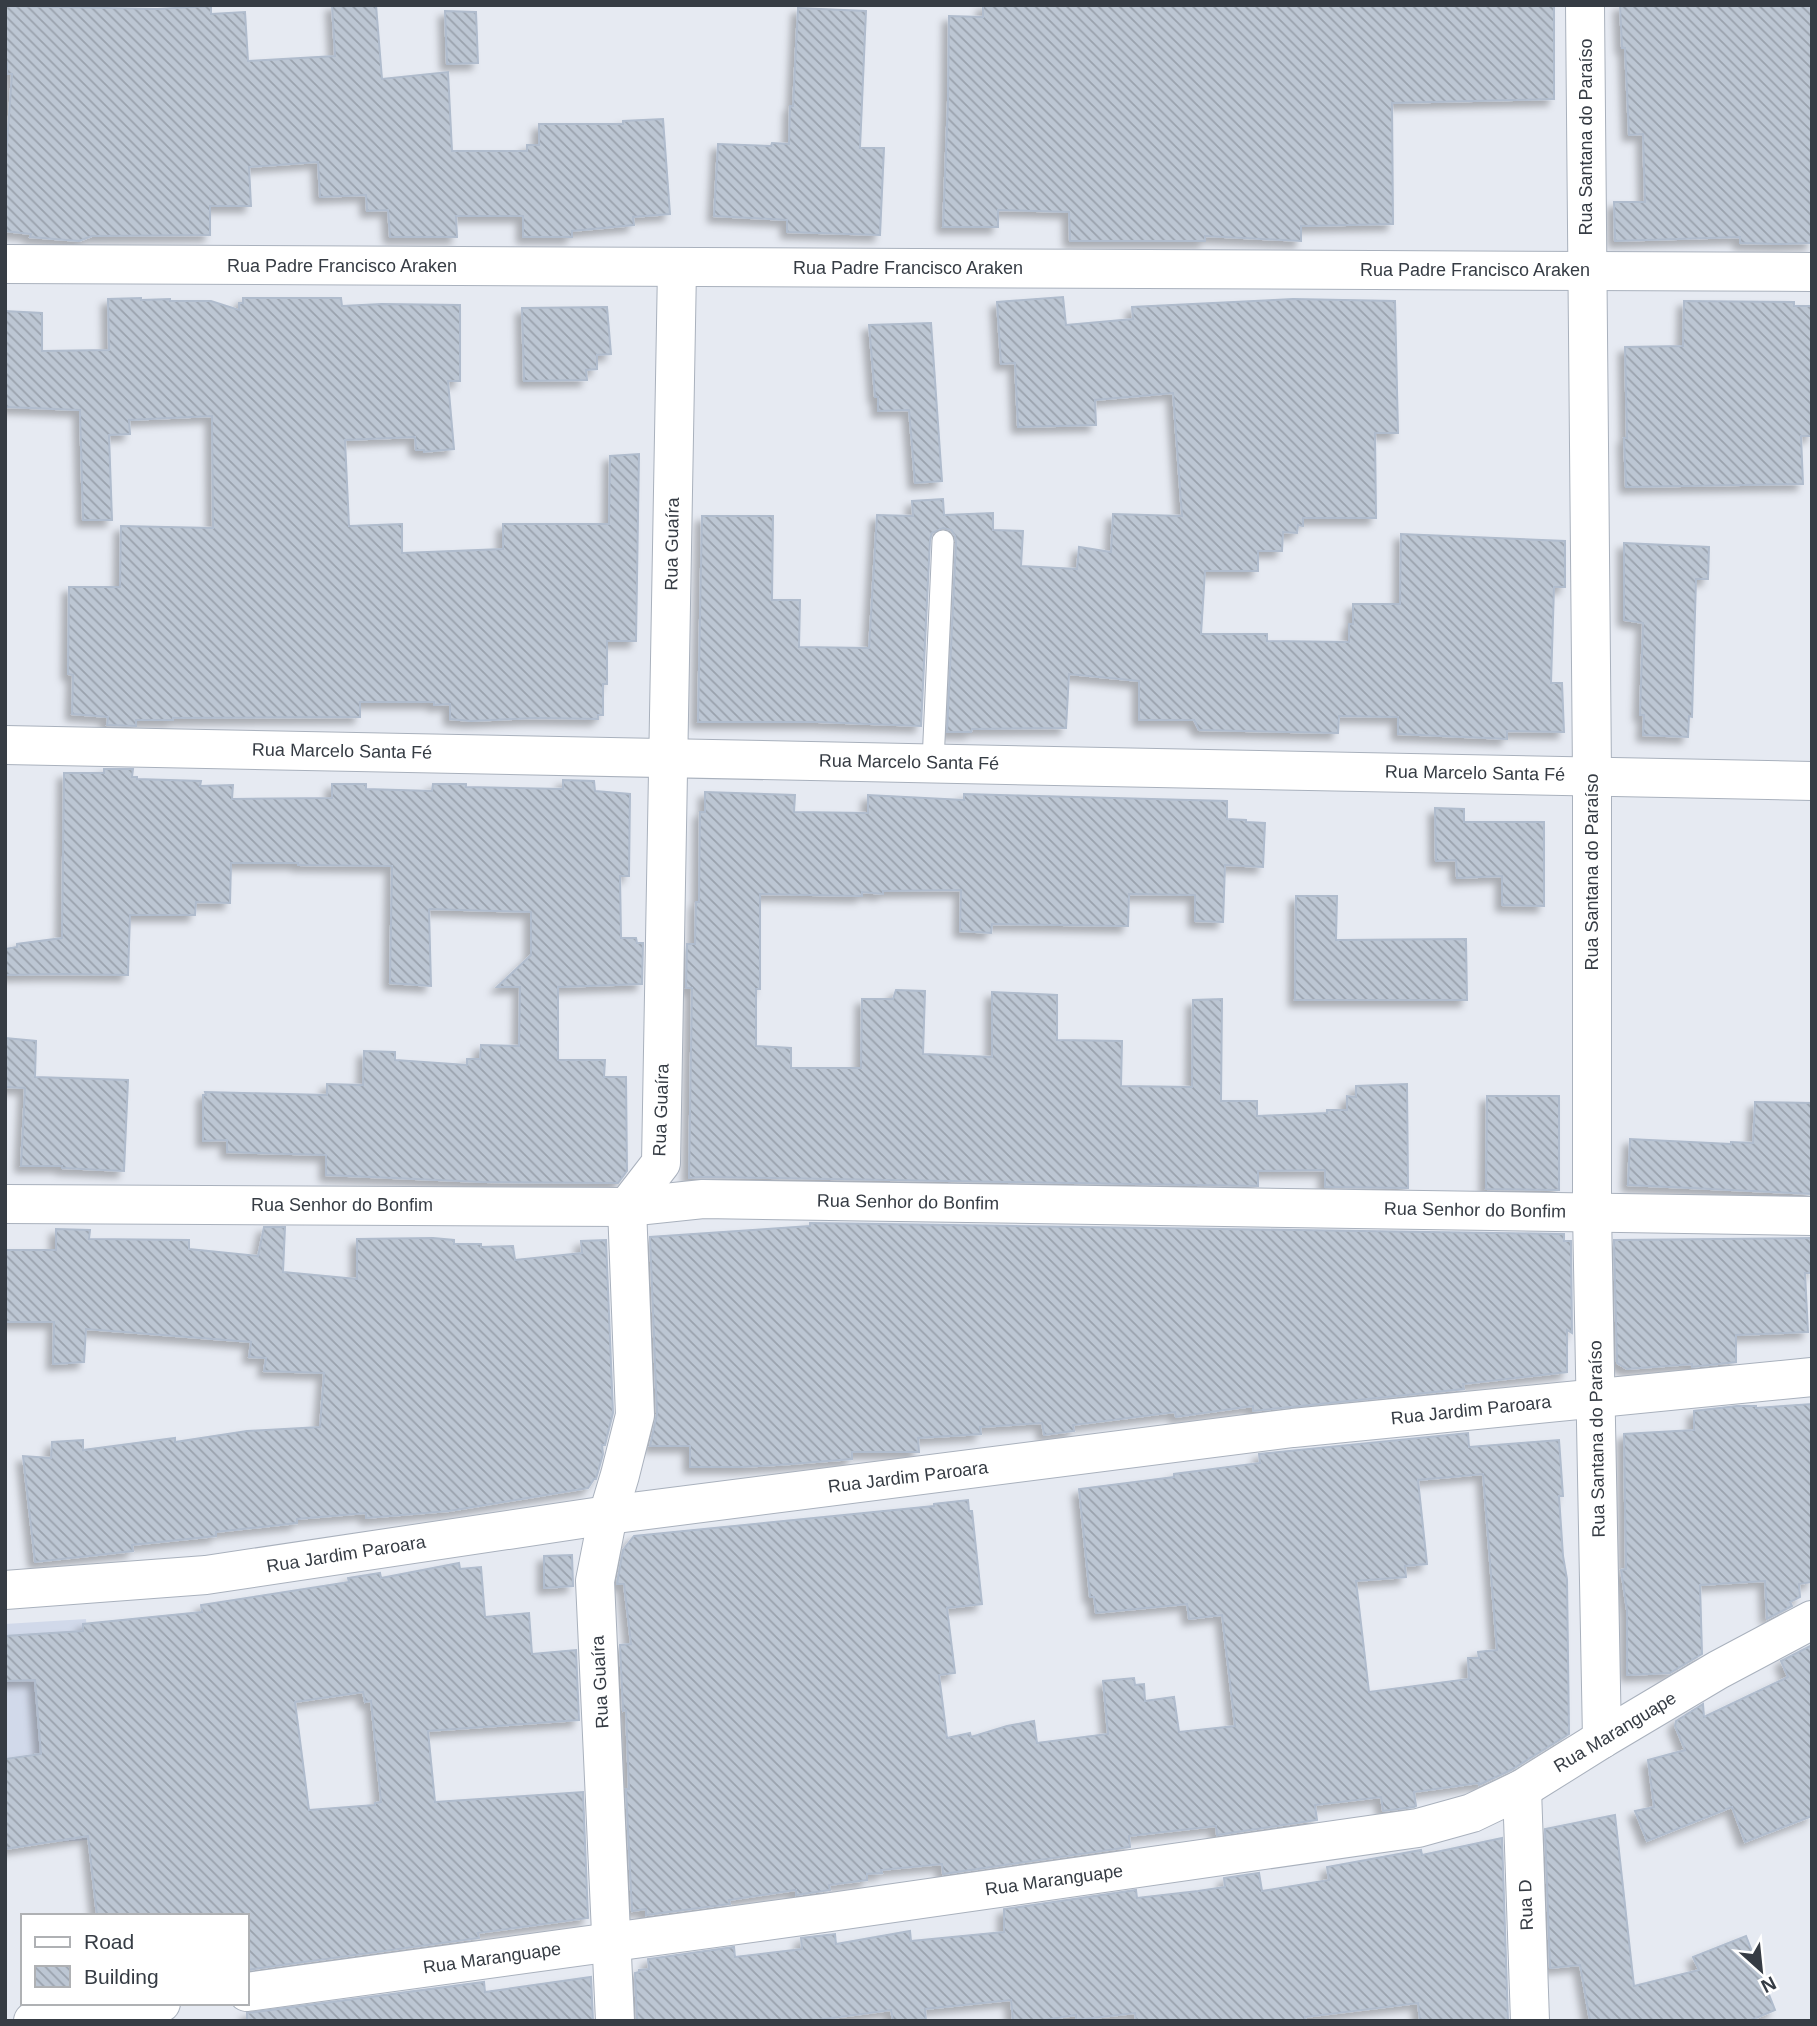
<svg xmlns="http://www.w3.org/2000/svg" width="1817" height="2026" font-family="Helvetica,sans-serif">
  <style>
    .education { fill: #d1d9ea }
    .building { fill: url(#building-back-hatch); stroke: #b0bccd; stroke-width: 2; fill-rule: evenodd; filter: url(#shadow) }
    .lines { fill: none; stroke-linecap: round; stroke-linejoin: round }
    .service-casing { stroke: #a9b1bd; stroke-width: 23 }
    .minor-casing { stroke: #a9b1bd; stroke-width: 40 }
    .service { stroke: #fff; stroke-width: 21 }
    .minor { stroke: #fff; stroke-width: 38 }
    .labels { text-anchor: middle; stroke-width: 6; stroke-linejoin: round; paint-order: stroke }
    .street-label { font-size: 18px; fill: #363c44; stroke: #fff }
  </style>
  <defs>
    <pattern id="building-back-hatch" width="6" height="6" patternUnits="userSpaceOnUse" patternTransform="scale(1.75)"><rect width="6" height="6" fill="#bcc6d3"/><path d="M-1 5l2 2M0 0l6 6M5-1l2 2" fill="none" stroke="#9aa2ad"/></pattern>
    <filter id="shadow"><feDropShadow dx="-6" dy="6" stdDeviation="3.5" flood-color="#0004"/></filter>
  </defs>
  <rect width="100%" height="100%" fill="#e6eaf2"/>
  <polygon class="education" points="86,1619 100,1839 5,1846 5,1624"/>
  <g class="building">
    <polygon points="332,5 376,5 382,79 448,72 452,151 527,151 527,145 539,145 539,124 623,124 623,121 663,119 670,214 633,217 634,225 572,231 572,237 523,237 523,216 456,216 457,237 390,237 388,210 367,211 366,195 320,197 318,162 249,167 251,206 210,206 210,235 92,236 79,241 30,237 31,234 5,231 5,170 12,74 7,74 7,63 5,63 5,6 157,9 211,6 211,14 245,12 248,61 335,56"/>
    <polygon points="983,5 1554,5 1554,99 1392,103 1393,224 1301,226 1301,241 1205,236 1205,241 1070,241 1069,212 998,210 998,227 943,227 948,101 949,16 983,17"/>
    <polygon points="1620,5 1812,5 1812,243 1780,244 1740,243 1740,237 1615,241 1614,202 1645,202 1643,134 1629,135 1625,48 1622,48"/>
    <polygon points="798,8 866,11 860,148 884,148 880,235 787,232 787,220 714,216 718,144 771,146 772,143 789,144 790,106 793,106"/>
    <polygon points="445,11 476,12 478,63 447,64"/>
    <polygon points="1063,297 1066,325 1133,319 1132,307 1293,299 1395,301 1398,433 1375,433 1376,518 1303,518 1303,526 1298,525 1297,533 1283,532 1282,551 1258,551 1258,571 1205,571 1201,634 1267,634 1267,641 1349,642 1349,624 1353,624 1353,604 1400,604 1401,534 1565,541 1565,587 1554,587 1551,683 1562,683 1564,732 1507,731 1507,739 1398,734 1398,717 1339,716 1338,733 1199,730 1194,720 1139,720 1139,681 1069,674 1066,728 972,729 971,732 947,732 956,542 955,536 951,530 943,528 932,533 930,540 921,726 818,722 698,722 702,516 773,516 772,600 800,600 799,647 869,648 877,515 913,516 912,501 943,499 944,515 993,513 993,530 1023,531 1021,566 1077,569 1079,547 1111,552 1113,514 1182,516 1173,393 1095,400 1096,425 1018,427 1015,363 1001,364 997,302"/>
    <polygon points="141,298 141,300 170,299 170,301 211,301 239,310 239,303 243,303 243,298 341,298 342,306 382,304 460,305 460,381 448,381 454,449 424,452 424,450 416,450 415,437 345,440 349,526 402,524 402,553 503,549 503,524 609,524 610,456 639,454 636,641 607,641 607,684 603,684 603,715 598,715 598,719 535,718 471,721 450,719 450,704 434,705 434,702 360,702 360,717 173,718 173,720 136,720 136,726 107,725 108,717 72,714 73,675 68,674 69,587 120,587 121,526 213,528 212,416 129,420 130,434 109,435 112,520 83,520 80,410 5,407 5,311 42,313 42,351 109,350 108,299"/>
    <polygon points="1684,301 1794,302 1794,306 1812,306 1812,436 1801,436 1803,484 1626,487 1624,438 1627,438 1625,347 1683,346"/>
    <polygon points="607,307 611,354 597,355 597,369 586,370 587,380 524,381 522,308"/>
    <polygon points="931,323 942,481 915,483 909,410 878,411 878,397 875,397 869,325"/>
    <polygon points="1624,543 1709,547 1708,579 1696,579 1692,717 1689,716 1688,737 1643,735 1644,715 1640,715 1643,623 1624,620"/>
    <polygon points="104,769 133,769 132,777 137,777 137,779 201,781 200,786 233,785 232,799 332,798 332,784 366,784 366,789 432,791 433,784 466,784 466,787 563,789 563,780 594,781 595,791 630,794 629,876 620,876 621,938 636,938 637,943 643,943 642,984 558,987 558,1060 605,1060 604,1077 626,1077 627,1171 618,1183 482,1182 326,1175 326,1155 227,1152 227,1140 203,1141 203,1095 206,1095 205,1092 327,1095 327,1084 363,1085 364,1051 395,1052 395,1060 467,1065 467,1059 480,1059 481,1045 519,1046 520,987 497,987 531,955 531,912 430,909 429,910 431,986 390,983 392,866 298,865 298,863 231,863 230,903 196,902 195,915 130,915 128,975 61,974 5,975 5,949 17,947 17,944 62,938 64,773 104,773"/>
    <polygon points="705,792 795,795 794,812 868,813 868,795 964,800 964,794 1227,801 1227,819 1246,820 1246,822 1265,823 1263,867 1225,865 1223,922 1195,921 1195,895 1129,894 1128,926 992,924 991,933 960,931 961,890 883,891 883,894 862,892 862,896 760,894 760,989 756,989 756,1046 791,1048 791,1068 861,1068 862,999 893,999 896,990 925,991 923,1054 992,1057 992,992 1057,995 1057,1040 1122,1041 1121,1086 1192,1087 1193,1000 1222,999 1221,1101 1257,1101 1257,1116 1327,1113 1327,1110 1347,1110 1347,1096 1356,1097 1356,1086 1407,1084 1408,1188 1325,1187 1325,1170 1258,1171 1258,1186 703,1177 689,1178 692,988 686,988 687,944 695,944 696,902 699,902 700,812 705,812"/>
    <polygon points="1435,808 1464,809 1464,822 1544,822 1544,906 1502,905 1502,876 1457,878 1456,860 1436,861"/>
    <polygon points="1296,896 1337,896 1336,940 1466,939 1467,1000 1295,1000"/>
    <polygon points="5,1038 36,1041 35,1077 128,1080 124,1171 62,1168 62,1166 21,1166 25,1088 5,1087"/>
    <polygon points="1487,1096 1559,1096 1559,1190 1486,1189"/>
    <polygon points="1755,1102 1812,1103 1812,1194 1628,1185 1630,1139 1731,1144 1731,1142 1753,1143"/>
    <polygon points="810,1223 1564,1234 1564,1241 1571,1241 1572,1333 1567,1330 1567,1372 1463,1384 1464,1389 1253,1411 1253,1406 1176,1417 1175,1412 1073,1425 1074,1431 1044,1435 1042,1423 980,1427 981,1434 918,1438 919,1452 852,1452 852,1459 791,1464 742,1467 690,1467 690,1446 650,1446 657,1414 650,1237 810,1226"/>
    <polygon points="264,1227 285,1227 283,1272 357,1279 357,1239 433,1238 454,1240 454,1244 481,1244 481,1247 513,1246 515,1260 582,1253 581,1241 606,1240 613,1413 605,1445 602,1445 603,1454 596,1479 594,1479 588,1488 449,1511 366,1518 366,1513 297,1519 297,1523 216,1532 216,1536 132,1545 133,1551 35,1562 23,1456 51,1458 52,1442 83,1440 83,1450 175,1438 175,1442 247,1431 320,1427 324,1373 264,1371 266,1358 249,1357 251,1342 86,1329 84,1362 53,1364 54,1322 5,1322 5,1250 56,1250 56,1229 90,1230 89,1239 189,1240 189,1249 258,1256"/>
    <polygon points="1812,1238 1812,1273 1805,1273 1808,1332 1736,1335 1736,1362 1692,1367 1692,1364 1627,1369 1617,1363 1614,1240"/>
    <polygon points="1812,1404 1812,1582 1799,1584 1800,1597 1790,1602 1792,1606 1767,1619 1765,1581 1700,1585 1702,1654 1670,1673 1627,1675 1627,1610 1621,1570 1626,1569 1624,1434 1694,1430 1694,1411 1737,1406 1756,1406 1756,1408"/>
    <path d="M1468 1433 1469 1447 1559 1440 1563 1496H1559L1563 1556 1567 1579 1569 1734 1511 1770 1479 1785V1783L1414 1792 1416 1806 1414 1807 1383 1811 1381 1797 1315 1805 1317 1820 1217 1835 1216 1826 1129 1836 1130 1847 943 1874 942 1864 881 1870 882 1873 867 1874V1880L829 1885 830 1890 796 1895V1890L729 1900 730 1904 646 1915V1909L632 1911 626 1789H629L626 1710 623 1711 620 1645 631 1644 624 1584H617V1583L623 1550 634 1536 934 1506V1504L968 1500 969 1511H972L982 1604 947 1608 955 1673 939 1675 947 1738 970 1733 971 1737 1007 1726 1034 1721 1037 1743 1108 1734 1103 1681 1134 1678 1135 1685 1144 1684 1145 1701 1174 1697 1179 1732 1235 1726 1222 1615 1189 1619 1187 1604 1096 1613 1094 1597H1090L1079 1489 1174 1477V1474L1260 1463 1259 1454ZM1483 1474 1497 1650 1478 1652 1479 1658H1468L1469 1679 1369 1692 1356 1581 1406 1577 1405 1566 1427 1564 1418 1480Z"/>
    <polygon points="572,1555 573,1586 544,1588 544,1556"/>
    <path d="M459 1563 460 1569 481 1567 485 1617 529 1613 532 1654 576 1650 579 1720 428 1731 435 1802 583 1792 588 1918 478 1933 479 1938 247 1970V1916H97L88 1836 5 1849V1759L41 1754 35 1680 5 1681V1636L83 1631V1624L202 1612 201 1605 349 1582 348 1578 380 1573 381 1578ZM363 1692 365 1702 371 1701 381 1802 375 1803V1805L309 1810 295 1702Z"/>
    <polygon points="1810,1646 1812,1649 1812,1816 1745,1842 1732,1807 1647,1841 1635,1811 1654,1807 1648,1760 1685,1750 1675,1726 1676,1721 1703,1704 1704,1717 1788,1677 1781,1661"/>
    <polygon points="1615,1815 1634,1986 1699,1970 1693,1957 1746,1936 1775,2010 1749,2021 1590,2021 1580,1965 1550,1968 1545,1829"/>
    <polygon points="1502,1838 1508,2021 1420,2021 1418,2003 1305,2017 1306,2021 1136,2021 1135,2013 1076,2020 1076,2015 1038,2021 1013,2021 1011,2000 925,2009 926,2021 893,2021 891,2010 810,2021 637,2021 635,1973 639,1972 639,1970 649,1969 648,1959 734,1947 735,1957 802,1949 801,1938 835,1934 836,1944 910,1931 911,1941 1004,1932 1004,1909 1136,1890 1137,1898 1198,1891 1225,1887 1224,1878 1259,1873 1262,1891 1329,1880 1327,1867 1421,1850 1422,1855"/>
    <polygon points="591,1977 593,2021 247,2021 247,2013 484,1982 485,1992"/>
  </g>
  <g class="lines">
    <g class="service-casing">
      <polyline id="service" points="933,762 943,541"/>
    </g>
    <g class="minor-casing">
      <g id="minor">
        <polyline points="1585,5 1592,775 1592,1212 1602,1739"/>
        <polyline points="5,264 1812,272"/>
        <polyline points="5,745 1812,781"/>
        <polyline points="5,1204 627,1207 703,1199 1812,1216"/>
        <polyline points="5,1590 206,1575 608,1515 1293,1428 1812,1377"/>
        <polyline points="1522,1789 1530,2021"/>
        <polyline points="247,1992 824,1913 1418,1828 1472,1813 1522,1789 1602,1739 1718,1670 1812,1620"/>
        <polyline points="33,2021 161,2003"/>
        <polyline points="615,2021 595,1581 608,1515 620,1475 635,1415 627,1207 661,1163 677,268"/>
      </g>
    </g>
    <use href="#service" class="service"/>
    <use href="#minor" class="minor"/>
  </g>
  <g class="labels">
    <g class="street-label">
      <text transform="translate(1586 137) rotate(-90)" y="6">Rua Santana do Paraíso</text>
      <text x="342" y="272">Rua Padre Francisco Araken</text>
      <text x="908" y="274">Rua Padre Francisco Araken</text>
      <text x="1475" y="276">Rua Padre Francisco Araken</text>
      <text transform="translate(672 544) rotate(-89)" y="6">Rua Guaíra</text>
      <text transform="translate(342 751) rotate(1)" y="6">Rua Marcelo Santa Fé</text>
      <text transform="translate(909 762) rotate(1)" y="6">Rua Marcelo Santa Fé</text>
      <text transform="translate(1475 773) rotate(1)" y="6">Rua Marcelo Santa Fé</text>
      <text transform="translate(1592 872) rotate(-90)" y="6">Rua Santana do Paraíso</text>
      <text transform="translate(661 1110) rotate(-88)" y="6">Rua Guaíra</text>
      <text transform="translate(908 1202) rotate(1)" y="6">Rua Senhor do Bonfim</text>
      <text x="342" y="1211">Rua Senhor do Bonfim</text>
      <text transform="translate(1475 1210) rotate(1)" y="6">Rua Senhor do Bonfim</text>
      <text transform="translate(1471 1410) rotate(-6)" y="6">Rua Jardim Paroara</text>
      <text transform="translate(1597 1439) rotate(-91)" y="6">Rua Santana do Paraíso</text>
      <text transform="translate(908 1477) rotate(-7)" y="6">Rua Jardim Paroara</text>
      <text transform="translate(346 1554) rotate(-9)" y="6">Rua Jardim Paroara</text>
      <text transform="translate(600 1682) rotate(-93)" y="6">Rua Guaíra</text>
      <text transform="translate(1615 1732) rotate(-31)" y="6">Rua Maranguape</text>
      <text transform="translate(1054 1880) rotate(-8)" y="6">Rua Maranguape</text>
      <text transform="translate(1526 1905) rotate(-92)" y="6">Rua D</text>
      <text transform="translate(492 1958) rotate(-8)" y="6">Rua Maranguape</text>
    </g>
  </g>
  <rect width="1817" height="2026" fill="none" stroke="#363c44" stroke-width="14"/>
  <rect x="21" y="1914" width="228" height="91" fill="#ffffff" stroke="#afb1b4" stroke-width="2"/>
  <rect x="35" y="1937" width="35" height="10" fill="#ffffff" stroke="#afb1b4" stroke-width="2"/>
  <text x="84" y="1949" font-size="21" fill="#363c44">Road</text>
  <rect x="35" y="1966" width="35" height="21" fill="url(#building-back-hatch)" stroke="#afb1b4" stroke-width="2"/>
  <text x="84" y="1984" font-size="21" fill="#363c44">Building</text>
  <g transform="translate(1761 1970) rotate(153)" stroke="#ffffff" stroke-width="5" paint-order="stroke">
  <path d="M0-5L12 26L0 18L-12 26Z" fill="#363c44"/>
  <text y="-10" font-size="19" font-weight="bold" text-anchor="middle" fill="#363c44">N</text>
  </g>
</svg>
